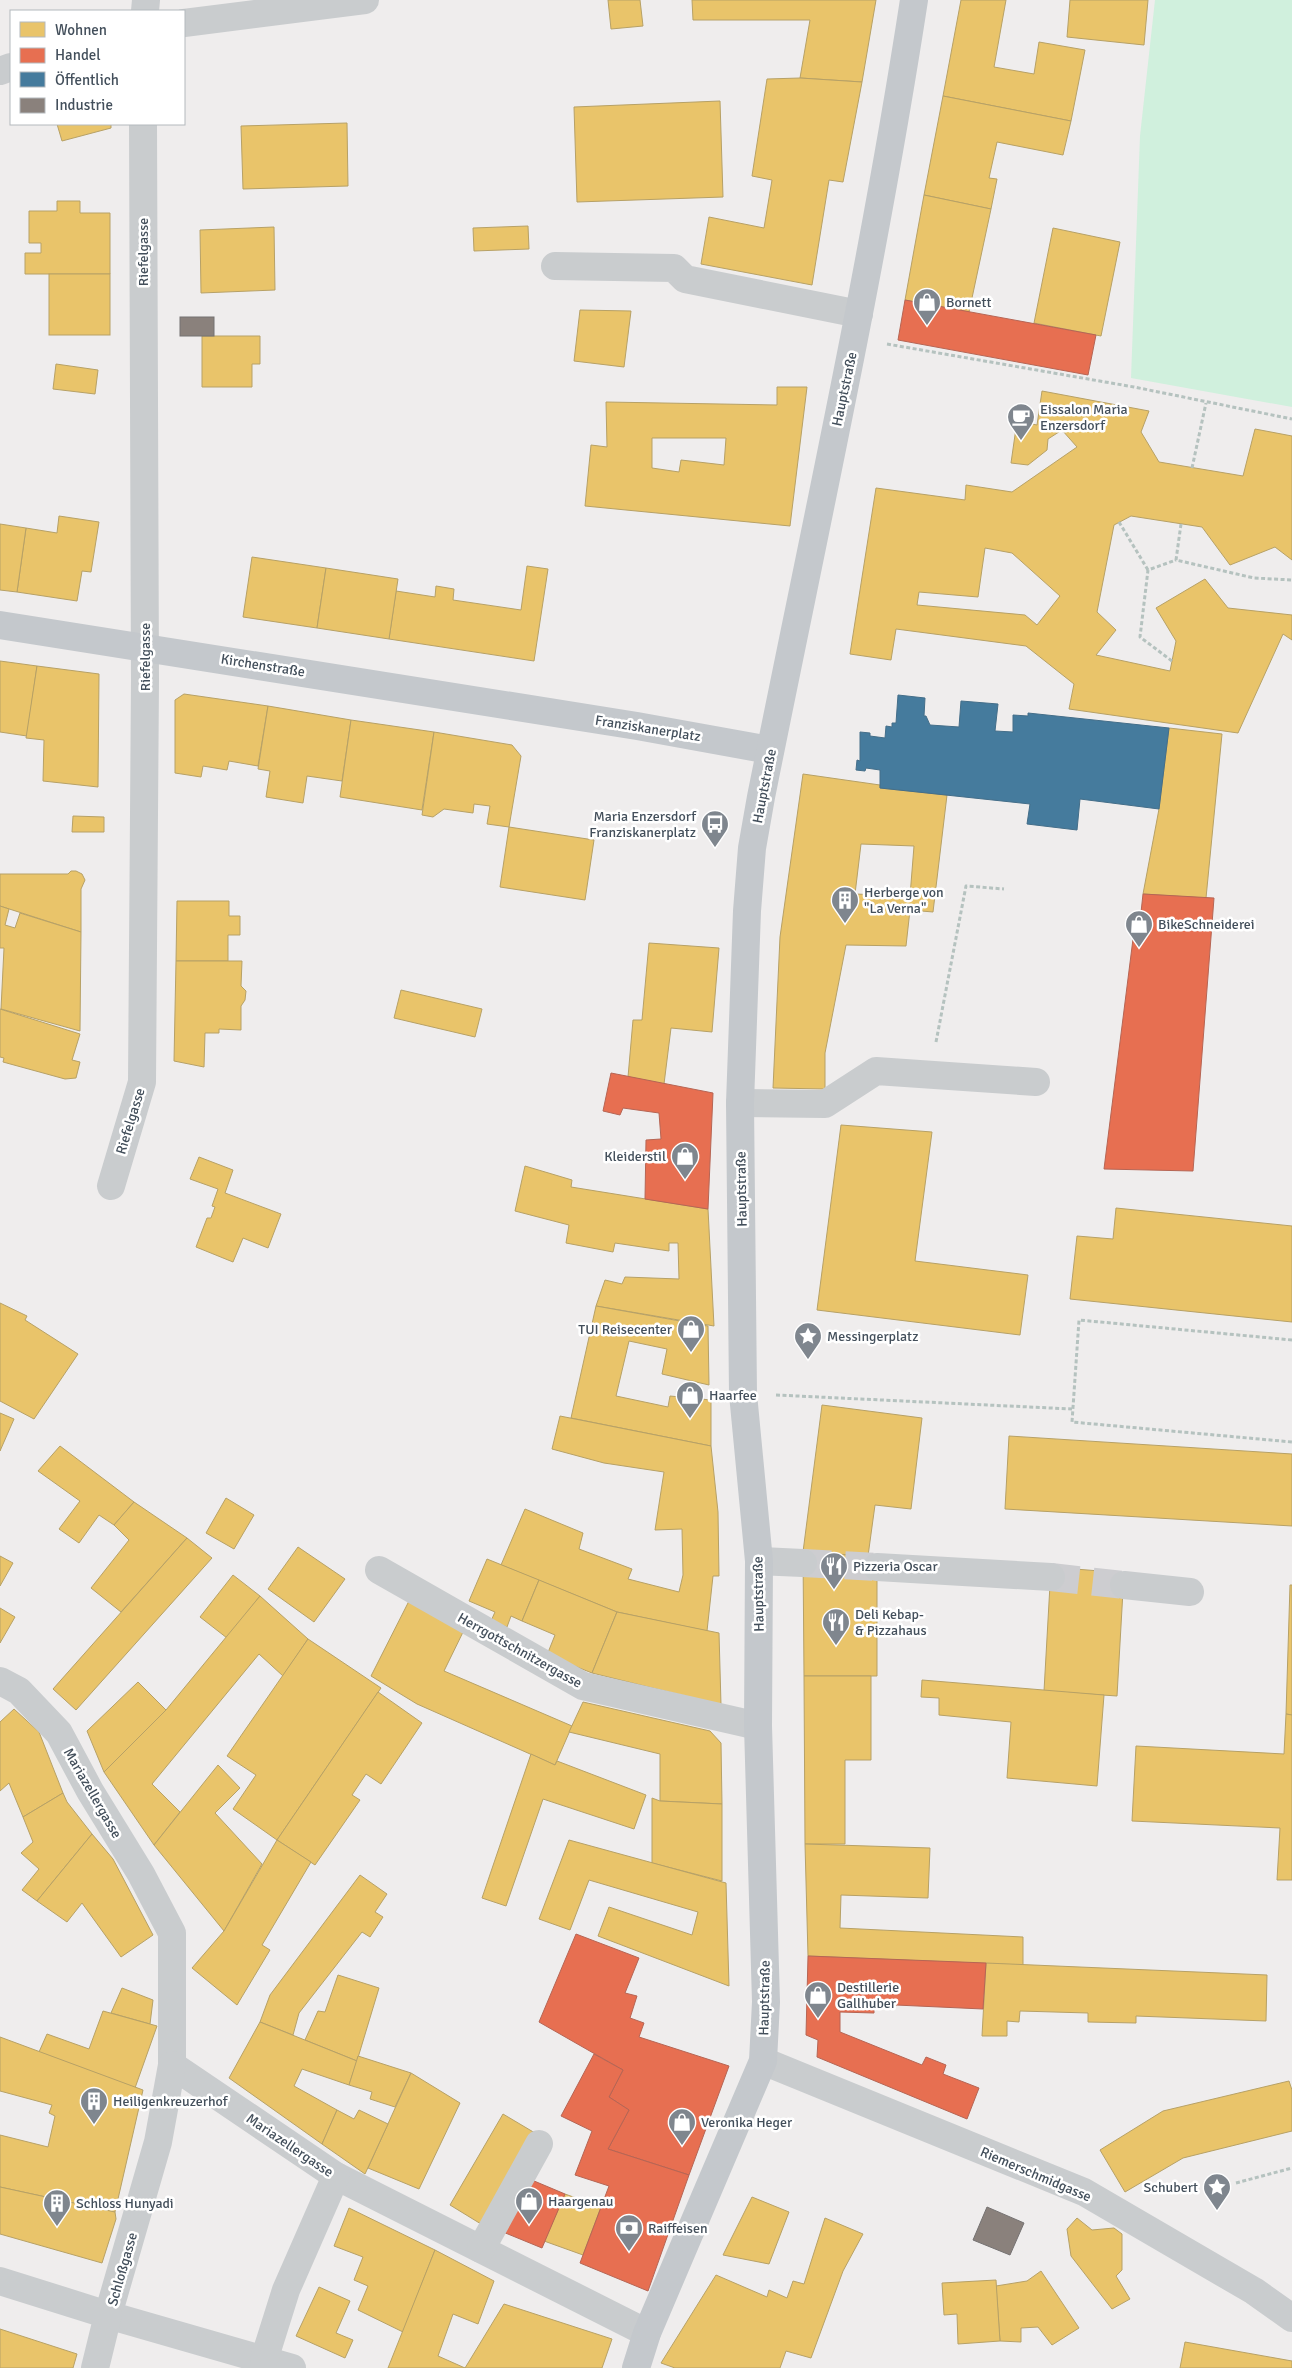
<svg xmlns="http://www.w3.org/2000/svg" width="1292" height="2368" font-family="Signika,sans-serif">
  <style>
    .pitch { fill: #d0f0dd }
    .homes { fill: #e9c46a; stroke: #b7a166; fill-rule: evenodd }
    .shops { fill: #e76f51; stroke: #b66554 }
    .public { fill: #457b9d; stroke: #446e89 }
    .industry { fill: #8a817c; stroke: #757272 }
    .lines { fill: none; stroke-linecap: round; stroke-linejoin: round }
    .minor-tunnel { stroke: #cdcdd0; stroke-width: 28; stroke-dasharray: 28 14; stroke-linecap: butt }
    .path { stroke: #b5c2bf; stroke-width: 3; stroke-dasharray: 4 2.5; stroke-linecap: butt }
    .minor { stroke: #c9ccce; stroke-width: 28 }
    .major { stroke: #c4c8cc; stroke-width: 28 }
    .labels { text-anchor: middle; stroke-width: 5; stroke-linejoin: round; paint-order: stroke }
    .street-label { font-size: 14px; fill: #434f5b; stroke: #fff }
    .poi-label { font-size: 14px; fill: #434f5b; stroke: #fff; text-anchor: start }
  </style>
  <rect width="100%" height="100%" fill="#efeded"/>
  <polygon class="pitch" points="1155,0 1292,0 1292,407 1131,378 1140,136"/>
  <g class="homes">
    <polygon points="608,0 640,0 643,26 611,29"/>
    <polygon points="692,0 876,0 862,82 800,78 810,20 693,20"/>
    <polygon points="961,0 1006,0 994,67 1034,74 1039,42 1085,50 1071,121 943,96"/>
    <polygon points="1070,0 1148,0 1144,45 1067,37"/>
    <polygon points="800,78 862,82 843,182 829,180 812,285 701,264 709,217 764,228 772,180 752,176 767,79"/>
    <polygon points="943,96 1071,121 1063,155 997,142 989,178 997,179 991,209 924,195"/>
    <polygon points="720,101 723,197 577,202 574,107"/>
    <polygon points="347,123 348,186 243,189 241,126"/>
    <polygon points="57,124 111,124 111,128 62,141"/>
    <polygon points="924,195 991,209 969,312 905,300"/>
    <polygon points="57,201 80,201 80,213 110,213 110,274 25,274 25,253 41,253 41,243 29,243 29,211 57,211"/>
    <polygon points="528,226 529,249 474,251 473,228"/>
    <polygon points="274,227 275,290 201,293 200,230"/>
    <polygon points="1053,228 1120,242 1101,336 1034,323"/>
    <rect x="49" y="274" width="61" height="61"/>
    <polygon points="580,310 631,311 624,367 574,361"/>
    <polygon points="202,336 260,336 260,364 252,364 252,387 202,387"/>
    <polygon points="56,364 98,370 95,394 53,389"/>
    <path d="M777 387H807L790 526 585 506 591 445 607 447 606 402 777 405ZM652 438H726L724 465 681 460 679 472 652 468Z"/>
    <path d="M1042 391 1149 411 1141 432 1159 462 1243 476 1255 429 1292 436V560L1275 547 1230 565 1202 527 1131 516 1114 525 1097 612 1116 630 1096 655 1170 671 1176 641 1156 608 1205 579 1228 608 1292 615V640L1283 634 1238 733 1069 709 1074 684 1026 646 896 629 891 660 850 654 876 488 965 500 966 485 1012 492 1077 447 1062 430 1048 439 1047 450 1028 465 1011 463 1017 421 1037 425ZM985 548 1012 553 1060 596 1037 625 1025 615 917 605 919 592 978 597Z"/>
    <polygon points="59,516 99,522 91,572 82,571 77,601 17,592 26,528 57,533"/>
    <polygon points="0,524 26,528 17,592 0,590"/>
    <polygon points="252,557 326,568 317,628 243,617"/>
    <polygon points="527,566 548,569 534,661 389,639 396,591 435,597 436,586 454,589 453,600 521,610"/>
    <polygon points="326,568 398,579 389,639 317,628"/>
    <polygon points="0,661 37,666 27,736 0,732"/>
    <polygon points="37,666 99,674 98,787 43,781 44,740 26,738"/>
    <polygon points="184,694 268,706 258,766 229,761 227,770 203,766 201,777 175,773 175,700"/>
    <polygon points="268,706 351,720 342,781 307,776 303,803 266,797 270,771 258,769"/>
    <polygon points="351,720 434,732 422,810 340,797"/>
    <polygon points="1169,728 1222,734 1206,898 1143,894 1159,809"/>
    <polygon points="434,732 512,745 521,756 509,827 487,824 490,806 474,804 473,813 444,809 433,817 422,815"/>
    <path d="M803 774 880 785V788L947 795 933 912 910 910 906 946 846 945 825 1053V1089L773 1088 780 937ZM861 844 914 846 910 896 855 894Z"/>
    <polygon points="73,816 104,817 104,832 72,832"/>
    <polygon points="509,827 594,840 585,900 500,887"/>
    <polygon points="71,871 76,871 82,874 85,880 81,889 81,932 0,906 0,874 68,874"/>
    <polygon points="177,901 229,901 229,916 240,916 240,935 228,935 228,961 176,961"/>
    <polygon points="0,906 9,909 5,925 15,928 20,913 81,932 80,1031 1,1009 4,948 0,948"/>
    <polygon points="649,943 719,948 712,1032 671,1028 664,1084 628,1077 633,1020 642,1020"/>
    <polygon points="176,961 242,961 241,986 246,991 245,1000 241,1006 241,1030 219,1029 219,1033 205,1033 204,1067 174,1061"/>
    <polygon points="401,990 482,1009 475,1037 394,1018"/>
    <polygon points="0,1009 80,1034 72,1060 80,1062 76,1078 65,1079 3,1062 4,1058 0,1057"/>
    <polygon points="841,1125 932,1132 915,1261 1028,1275 1020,1335 817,1310"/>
    <polygon points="199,1157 233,1170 225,1193 281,1214 268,1248 243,1238 233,1262 196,1247 207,1218 211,1218 215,1207 212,1206 218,1189 190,1179"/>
    <polygon points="525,1166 572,1180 571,1187 708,1209 714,1326 596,1306 605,1280 622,1284 625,1277 679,1279 678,1243 669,1243 669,1251 615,1243 613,1252 566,1243 569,1225 515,1211"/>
    <polygon points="1116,1208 1292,1226 1292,1322 1070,1299 1077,1236 1113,1239"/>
    <polygon points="0,1303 27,1316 25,1320 78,1354 34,1419 0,1401"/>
    <polygon points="596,1306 708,1326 709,1385 662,1374 667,1349 629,1341 616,1396 668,1407 670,1396 711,1400 711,1446 571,1418"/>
    <polygon points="822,1405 922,1418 911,1509 875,1505 868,1556 803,1552"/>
    <polygon points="0,1413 14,1419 0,1451"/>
    <polygon points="560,1416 711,1446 718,1512 719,1576 713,1576 707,1631 617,1612 501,1565 525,1509 583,1533 579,1549 632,1569 628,1579 679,1592 683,1575 682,1529 655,1530 664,1472 604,1463 552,1449"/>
    <polygon points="1009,1436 1292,1454 1292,1526 1005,1509"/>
    <polygon points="60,1446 134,1502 114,1525 99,1515 79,1543 59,1529 80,1501 38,1471"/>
    <polygon points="226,1498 254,1515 234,1549 206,1533"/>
    <polygon points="134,1502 187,1538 121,1612 91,1588 129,1540 114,1525"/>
    <polygon points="187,1538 212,1558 76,1710 53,1689"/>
    <polygon points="298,1547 345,1579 314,1622 268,1589"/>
    <polygon points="803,1552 877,1557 877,1676 804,1676"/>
    <polygon points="0,1556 13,1563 0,1586"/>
    <polygon points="487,1559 539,1580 522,1621 511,1616 507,1627 491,1621 495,1612 469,1601"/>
    <polygon points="1051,1567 1124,1573 1117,1696 1044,1691"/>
    <polygon points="233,1575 260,1596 227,1638 200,1617"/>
    <polygon points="539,1580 617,1612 592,1673 547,1655 555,1635 522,1621"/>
    <polygon points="1290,1585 1292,1585 1292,1715 1286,1714"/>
    <polygon points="260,1596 308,1639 283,1676 259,1654 152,1784 180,1812 154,1845 104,1772 166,1710"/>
    <polygon points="410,1599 466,1626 444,1671 572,1726 555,1765 417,1704 371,1676"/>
    <polygon points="0,1608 15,1617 0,1643"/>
    <polygon points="617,1612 719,1633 721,1705 592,1673"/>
    <polygon points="308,1639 381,1688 277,1840 233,1809 256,1775 227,1756"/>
    <polygon points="804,1676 871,1676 871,1760 845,1760 845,1844 805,1844"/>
    <polygon points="922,1680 1104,1695 1097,1786 1007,1778 1011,1722 939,1715 939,1698 921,1697"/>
    <polygon points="138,1682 166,1710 104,1772 87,1731"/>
    <polygon points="378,1692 422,1723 381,1784 366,1774 352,1795 360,1800 315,1865 277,1840"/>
    <polygon points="583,1702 710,1731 721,1743 722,1804 660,1801 660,1754 569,1732"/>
    <polygon points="14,1709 39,1732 63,1793 23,1817 9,1783 0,1791 0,1722"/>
    <polygon points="1286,1714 1292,1715 1292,1880 1277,1880 1280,1828 1132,1821 1136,1746 1284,1754"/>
    <polygon points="531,1754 555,1765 557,1761 646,1795 634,1829 543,1799 506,1906 482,1898"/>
    <polygon points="218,1765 240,1788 215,1813 262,1864 224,1931 154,1845"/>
    <polygon points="63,1793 67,1802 92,1834 37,1901 22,1890 39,1869 21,1853 33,1842 23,1817"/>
    <polygon points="652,1798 660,1801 722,1804 722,1881 652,1863"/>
    <polygon points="92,1834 113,1859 153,1935 121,1957 82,1903 67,1922 37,1901"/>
    <polygon points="277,1840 311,1862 262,1945 270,1950 237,2005 192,1968 224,1931"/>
    <polygon points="569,1840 726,1883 729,1986 598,1936 609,1907 692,1935 698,1912 589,1880 570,1930 539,1919"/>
    <polygon points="805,1844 930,1848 928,1898 841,1895 840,1928 1023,1937 1023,1965 808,1956"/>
    <polygon points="360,1875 387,1894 375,1912 383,1917 370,1937 362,1932 299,2013 293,2035 260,2022 270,1995"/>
    <polygon points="986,1963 1267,1975 1266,2021 1136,2016 1136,2023 1088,2022 1088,2013 1020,2011 1019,2022 1007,2021 1007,2036 982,2036"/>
    <polygon points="338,1975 379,1988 357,2061 305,2040 318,2011 325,2012"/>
    <polygon points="122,1988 153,2000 150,2024 111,2013"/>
    <polygon points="103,2011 157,2026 135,2088 39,2052 47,2034 89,2049"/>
    <polygon points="260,2022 357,2061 349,2085 302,2069 294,2086 337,2110 322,2144 229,2078"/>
    <polygon points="0,2037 143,2090 115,2212 0,2187 0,2135 48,2147 55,2116 49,2113 52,2105 0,2091"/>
    <polygon points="358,2056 411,2073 395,2107 370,2099 372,2092 349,2085"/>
    <polygon points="411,2073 460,2103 419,2189 368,2168"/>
    <polygon points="1289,2081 1292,2090 1292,2131 1183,2158 1125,2192 1100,2150 1163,2111"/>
    <polygon points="337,2110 354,2119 359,2110 388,2124 365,2174 322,2144"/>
    <polygon points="503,2114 535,2133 481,2224 450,2205"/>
    <polygon points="0,2187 115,2212 116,2219 102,2263 0,2234"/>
    <polygon points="565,2194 601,2207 583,2255 544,2241"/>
    <polygon points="752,2197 789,2212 769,2264 723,2255"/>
    <polygon points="349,2208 435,2250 403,2332 358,2310 368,2286 354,2280 363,2257 334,2246"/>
    <polygon points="825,2218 863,2234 843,2271 811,2358 786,2351 780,2368 675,2368 661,2363 716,2275 767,2297 769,2290 787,2298 793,2281 804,2284"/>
    <polygon points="1077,2218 1092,2230 1114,2228 1122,2234 1122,2270 1116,2276 1130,2299 1112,2309 1071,2256 1067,2229"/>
    <polygon points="435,2250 494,2281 478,2324 453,2314 438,2356 465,2368 504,2304 612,2339 602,2368 388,2368"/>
    <polygon points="1041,2271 1079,2328 1052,2345 1038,2327 1021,2328 1021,2342 1000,2341 996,2286 1027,2281"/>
    <polygon points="996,2280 1000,2341 958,2344 957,2314 944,2315 942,2283"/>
    <polygon points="319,2287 350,2301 336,2333 353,2340 345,2358 296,2336"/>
    <polygon points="0,2329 77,2354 73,2368 0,2368"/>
    <polygon points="1185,2342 1292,2361 1292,2368 1180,2368"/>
  </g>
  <g class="shops">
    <polygon points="905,300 1096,335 1088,375 898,340"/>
    <polygon points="1143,894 1214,898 1193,1171 1104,1169 1133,939 1138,940"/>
    <polygon points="611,1073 713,1093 708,1209 645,1199 646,1140 661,1139 659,1113 623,1108 620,1115 603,1111"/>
    <polygon points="576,1934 639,1958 625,1993 637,1996 630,2018 644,2023 639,2037 729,2066 689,2175 608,2149 629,2110 609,2097 623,2070 539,2022"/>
    <polygon points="808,1956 986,1963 983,2009 874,2004 874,2013 840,2012 840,2032 922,2065 926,2057 946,2065 943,2074 979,2088 967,2119 817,2057 818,2040 806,2035"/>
    <polygon points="594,2054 623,2070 609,2097 629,2110 608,2149 689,2175 648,2291 580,2263 609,2186 575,2175 592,2131 561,2116"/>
    <polygon points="527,2178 565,2194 542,2248 503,2232"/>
  </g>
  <polygon class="public" points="898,695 925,698 924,716 926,716 930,725 959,727 961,701 998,704 995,731 1013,732 1013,715 1028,716 1028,713 1169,728 1159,809 1080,799 1077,830 1027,824 1030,804 880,788 880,770 866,768 865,771 856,770 857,760 860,761 860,732 870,733 870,736 885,738 886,726 892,727 892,723 896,723"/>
  <g class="industry">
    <rect x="180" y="317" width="34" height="19"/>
    <polygon points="987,2207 1024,2223 1010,2255 973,2240"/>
  </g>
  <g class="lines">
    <g class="minor-tunnel">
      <polyline points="803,1563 877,1567"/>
      <polyline points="1051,1577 1124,1585"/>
    </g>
    <g class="path">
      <polyline points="887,344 1134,387 1292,419"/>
      <polyline points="1192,468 1206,403"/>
      <polyline points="1119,522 1148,570"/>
      <polyline points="1181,524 1176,560 1254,578 1292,580"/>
      <polyline points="1172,661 1140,637 1148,570 1176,560"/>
      <polyline points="936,1042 966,886 1004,889"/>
      <polyline points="1292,1340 1079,1320 1072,1422 1292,1442"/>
      <polyline points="776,1395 1072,1409"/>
      <polyline points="1236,2183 1292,2168"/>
    </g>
    <g class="minor">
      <polyline points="145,11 146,0"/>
      <polyline points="184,23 365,0"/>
      <polyline points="0,71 11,67"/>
      <polyline points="555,266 674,268 685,279 859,314"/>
      <polyline points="740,1103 825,1104 876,1071 1036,1082"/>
      <polyline points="111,1186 142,1082 145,680 143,124"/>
      <polyline points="759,1561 803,1563"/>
      <polyline points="877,1567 1051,1577"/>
      <polyline points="379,1570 583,1686 758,1726"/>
      <polyline points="1124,1585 1190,1592"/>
      <polyline points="0,1681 19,1691 59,1733 90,1791 141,1874 172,1933 172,2065 336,2176 647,2333"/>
      <polyline points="763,2061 1084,2192 1254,2291 1292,2318"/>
      <polyline points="172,2065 158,2142 108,2315 292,2368"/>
      <polyline points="481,2249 539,2144"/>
      <polyline points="0,2281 108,2315 95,2368"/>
      <polyline points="264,2360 286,2290 336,2176"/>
    </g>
    <g class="major">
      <polyline points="0,625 637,726 770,750"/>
      <path d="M636 2368 647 2333 763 2061 766 2002 758 1726 759 1561 743 1394 740 1103 747 911 752 848 761 797C814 532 873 267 914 0"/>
    </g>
  </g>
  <defs>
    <g id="shop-pin" transform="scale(1.4375)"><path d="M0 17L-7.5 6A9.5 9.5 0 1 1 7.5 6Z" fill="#7f868e" stroke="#fff"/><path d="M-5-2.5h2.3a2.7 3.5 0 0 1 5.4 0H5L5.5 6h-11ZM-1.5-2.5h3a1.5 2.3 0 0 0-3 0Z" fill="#fff"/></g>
    <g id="cafe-pin" transform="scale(1.4375)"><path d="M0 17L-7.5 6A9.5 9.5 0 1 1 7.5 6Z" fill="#7f868e" stroke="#fff"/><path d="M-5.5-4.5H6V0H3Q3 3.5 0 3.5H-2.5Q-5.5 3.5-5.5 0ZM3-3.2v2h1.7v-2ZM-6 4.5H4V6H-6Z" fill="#fff"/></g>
    <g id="bus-pin" transform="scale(1.4375)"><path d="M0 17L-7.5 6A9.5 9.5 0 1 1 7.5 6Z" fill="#7f868e" stroke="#fff"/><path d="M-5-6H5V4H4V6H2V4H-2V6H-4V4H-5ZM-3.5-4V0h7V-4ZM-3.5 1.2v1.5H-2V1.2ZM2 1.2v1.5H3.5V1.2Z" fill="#fff"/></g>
    <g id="building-pin" transform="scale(1.4375)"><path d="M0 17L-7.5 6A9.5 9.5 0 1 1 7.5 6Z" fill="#7f868e" stroke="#fff"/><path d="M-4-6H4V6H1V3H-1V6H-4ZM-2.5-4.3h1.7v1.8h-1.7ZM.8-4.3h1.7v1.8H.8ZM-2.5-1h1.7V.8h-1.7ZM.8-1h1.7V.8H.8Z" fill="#fff"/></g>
    <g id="sight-pin" transform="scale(1.4375)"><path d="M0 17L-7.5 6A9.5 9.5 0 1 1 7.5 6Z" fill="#7f868e" stroke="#fff"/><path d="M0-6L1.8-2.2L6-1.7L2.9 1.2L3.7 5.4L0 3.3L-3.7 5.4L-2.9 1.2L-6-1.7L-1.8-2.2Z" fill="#fff"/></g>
    <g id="restaurant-pin" transform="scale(1.4375)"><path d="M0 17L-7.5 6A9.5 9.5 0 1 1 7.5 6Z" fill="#7f868e" stroke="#fff"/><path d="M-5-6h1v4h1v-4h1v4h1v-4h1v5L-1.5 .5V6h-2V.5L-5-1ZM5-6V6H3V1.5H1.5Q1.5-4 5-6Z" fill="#fff"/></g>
    <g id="bank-pin" transform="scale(1.4375)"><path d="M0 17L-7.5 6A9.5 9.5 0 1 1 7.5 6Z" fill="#7f868e" stroke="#fff"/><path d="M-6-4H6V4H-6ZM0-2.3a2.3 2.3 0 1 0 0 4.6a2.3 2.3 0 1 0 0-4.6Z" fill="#fff"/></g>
  </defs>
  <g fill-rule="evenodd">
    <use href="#shop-pin" x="927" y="302"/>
    <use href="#cafe-pin" x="1021" y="417"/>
    <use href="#bus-pin" x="715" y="824"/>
    <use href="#building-pin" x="845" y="900"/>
    <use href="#shop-pin" x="1139" y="924"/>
    <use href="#shop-pin" x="685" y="1156"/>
    <use href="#shop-pin" x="691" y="1329"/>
    <use href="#sight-pin" x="808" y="1336"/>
    <use href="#shop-pin" x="690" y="1395"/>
    <use href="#restaurant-pin" x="834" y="1566"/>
    <use href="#restaurant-pin" x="836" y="1622"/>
    <use href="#shop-pin" x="818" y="1995"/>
    <use href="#building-pin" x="94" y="2101"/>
    <use href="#shop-pin" x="682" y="2122"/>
    <use href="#sight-pin" x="1217" y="2187"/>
    <use href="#shop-pin" x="529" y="2201"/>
    <use href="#building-pin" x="57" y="2203"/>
    <use href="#bank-pin" x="629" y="2228"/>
  </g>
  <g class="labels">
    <g class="street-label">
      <text transform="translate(143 252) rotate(-90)" y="5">Riefelgasse</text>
      <text transform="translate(844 389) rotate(-78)" y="5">Hauptstraße</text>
      <text transform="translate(145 657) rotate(-90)" y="5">Riefelgasse</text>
      <text transform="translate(263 665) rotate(9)" y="5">Kirchenstraße</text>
      <text transform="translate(648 728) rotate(9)" y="5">Franziskanerplatz</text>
      <text transform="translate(764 786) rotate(-79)" y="5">Hauptstraße</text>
      <text transform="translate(130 1121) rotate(-73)" y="5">Riefelgasse</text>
      <text transform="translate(741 1189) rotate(-91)" y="5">Hauptstraße</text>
      <text transform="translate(758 1594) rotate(-91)" y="5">Hauptstraße</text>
      <text transform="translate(520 1650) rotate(29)" y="5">Herrgottschnitzergasse</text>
      <text transform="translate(93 1793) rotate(60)" y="5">Mariazellergasse</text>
      <text transform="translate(764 1998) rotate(-89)" y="5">Hauptstraße</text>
      <text transform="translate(290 2145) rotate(34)" y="5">Mariazellergasse</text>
      <text transform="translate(1036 2174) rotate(23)" y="5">Riemerschmidgasse</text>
      <text transform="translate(122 2269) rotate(-74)" y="5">Schloßgasse</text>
    </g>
    <g class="poi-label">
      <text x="946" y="307">Bornett</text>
      <text x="1040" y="414">Eissalon Maria<tspan x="1040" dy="16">Enzersdorf</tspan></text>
      <text x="696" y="821" text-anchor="end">Maria Enzersdorf<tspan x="696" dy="16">Franziskanerplatz</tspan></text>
      <text x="864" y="897">Herberge von<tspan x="864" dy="16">"La Verna"</tspan></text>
      <text x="1158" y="929">BikeSchneiderei</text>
      <text x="666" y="1161" text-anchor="end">Kleiderstil</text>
      <text x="672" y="1334" text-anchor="end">TUI Reisecenter</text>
      <text x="827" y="1341">Messingerplatz</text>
      <text x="709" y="1400">Haarfee</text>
      <text x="853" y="1571">Pizzeria Oscar</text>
      <text x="855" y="1619">Deli Kebap-<tspan x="855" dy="16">&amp; Pizzahaus</tspan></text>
      <text x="837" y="1992">Destillerie<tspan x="837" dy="16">Gallhuber</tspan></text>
      <text x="113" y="2106">Heiligenkreuzerhof</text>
      <text x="701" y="2127">Veronika Heger</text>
      <text x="1198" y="2192" text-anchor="end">Schubert</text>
      <text x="548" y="2206">Haargenau</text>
      <text x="76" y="2208">Schloss Hunyadi</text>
      <text x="648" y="2233">Raiffeisen</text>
    </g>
  </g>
  <rect x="10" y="10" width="175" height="115" fill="#ffffff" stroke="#b4b9bd"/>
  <rect x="20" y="22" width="25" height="15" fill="#e9c46a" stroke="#b4b9bd"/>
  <text x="55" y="35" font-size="15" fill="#434f5b">Wohnen</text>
  <rect x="20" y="48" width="25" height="15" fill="#e76f51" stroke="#b4b9bd"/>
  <text x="55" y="60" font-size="15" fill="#434f5b">Handel</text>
  <rect x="20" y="72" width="25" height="15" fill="#457b9d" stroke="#b4b9bd"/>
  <text x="55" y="85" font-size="15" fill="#434f5b">Öffentlich</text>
  <rect x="20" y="98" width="25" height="15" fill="#8a817c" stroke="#b4b9bd"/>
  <text x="55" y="110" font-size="15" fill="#434f5b">Industrie</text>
</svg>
